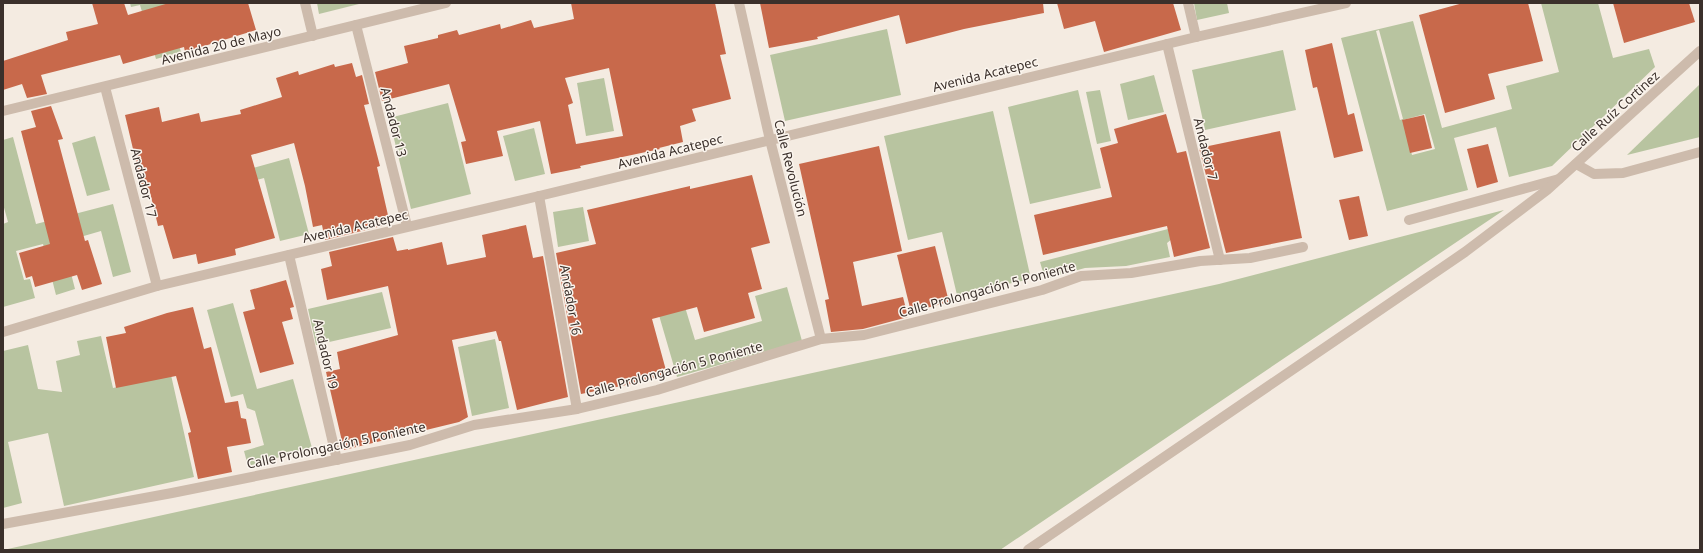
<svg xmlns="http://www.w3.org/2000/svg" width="1703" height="553" font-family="'Noto Sans',sans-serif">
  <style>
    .green { fill: #b8c4a0; fill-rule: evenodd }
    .building { fill: #c8694b; fill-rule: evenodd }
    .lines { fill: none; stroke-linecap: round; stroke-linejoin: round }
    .minor { stroke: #cdbbac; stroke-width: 10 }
    .tertiary { stroke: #cdbbac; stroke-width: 10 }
    .labels { text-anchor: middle; stroke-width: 3; stroke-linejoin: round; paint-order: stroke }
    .street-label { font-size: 13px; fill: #3b302b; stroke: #fbf5ee }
  </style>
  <rect width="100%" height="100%" fill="#f4ebe1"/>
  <g class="green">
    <polygon points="130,3 166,3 181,52 156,59 140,5 131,7"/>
    <polygon points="317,3 363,3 319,14"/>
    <polygon points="1194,3 1227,3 1229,13 1197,20"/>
    <path d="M1541 3H1598L1613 58 1649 49 1655 67 1552 166 1509 177 1496 127 1454 138 1468 190 1387 211 1341 38 1413 21 1442 128 1512 109 1506 86 1559 72ZM1379 30 1403 119 1400 120 1376 31ZM1425 114 1435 149 1412 155 1403 120Z"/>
    <polygon points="887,29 901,95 785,121 770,55"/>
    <polygon points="1283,50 1296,110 1205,130 1192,70"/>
    <polygon points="1154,75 1164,112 1128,120 1120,84"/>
    <polygon points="604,78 614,131 586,136 577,83"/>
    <polygon points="1700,84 1700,137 1627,155"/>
    <polygon points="1078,90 1101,188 1030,204 1008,107"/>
    <polygon points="1100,90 1111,141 1097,144 1086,92"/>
    <polygon points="448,103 471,194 411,209 389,118"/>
    <polygon points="993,111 1031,279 957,295 942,232 908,240 884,136"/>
    <polygon points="534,128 545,174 515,181 503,136"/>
    <polygon points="95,136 110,190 87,196 72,143"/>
    <polygon points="13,137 36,224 113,204 131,272 113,277 101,231 63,242 75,289 56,295 43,244 16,251 24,280 30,279 35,298 3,307 3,224 8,222 3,204 3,140"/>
    <polygon points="289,158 309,234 280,241 264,178 253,181 249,169"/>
    <polygon points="583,207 589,241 558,247 553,212"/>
    <polygon points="1504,210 1000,550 3,550 1219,284"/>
    <polygon points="1172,228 1173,238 1167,243 1170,257 1126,266 1085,268 1045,279 1040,262"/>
    <polygon points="787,287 802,341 677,377 656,305 682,297 695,340 762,321 755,296"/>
    <polygon points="382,292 391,328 316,345 308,309"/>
    <polygon points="233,303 257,389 293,379 312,448 248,466 244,451 264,445 255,411 247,408 243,394 231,397 207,310"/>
    <polygon points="101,336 113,388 171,375 194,477 64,506 48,433 8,442 22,503 3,508 3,351 28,345 38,389 62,392 56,361 80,355 77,341"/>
    <polygon points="495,339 509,408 472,416 458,347"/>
  </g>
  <g class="building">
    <polygon points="92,3 124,3 128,15 169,3 248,3 256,30 185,52 184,47 123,64 120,55 41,75 47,94 27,98 22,84 3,90 3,61 68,40 66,32 98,24"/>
    <path d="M571 3H715L726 54 720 55 731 99 692 109 696 121 680 126 683 142 659 148 660 149 580 166 581 168 551 174 540 121 497 131 503 156 466 164 461 142 466 141 449 84 382 101 375 72 408 63 404 46 438 38V35L457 30 459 35 500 24 501 29 531 20 534 28 574 19ZM609 68 623 136 576 144 568 105 573 103 565 78Z"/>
    <polygon points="760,3 1043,3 1044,13 964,29 906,44 899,15 817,37 818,39 769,48"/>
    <polygon points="1057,3 1173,3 1181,30 1104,52 1095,21 1064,29"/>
    <polygon points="1463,3 1528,3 1543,61 1488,74 1495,99 1445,113 1419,15"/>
    <polygon points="1613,3 1689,3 1695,22 1624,43"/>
    <polygon points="1332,43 1348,115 1354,113 1363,151 1334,158 1317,87 1313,88 1305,50"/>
    <polygon points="352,63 356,77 362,75 369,104 364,105 380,166 377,167 390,224 325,240 322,225 313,227 305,186 294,143 251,155 275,238 235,249 236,255 198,264 196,254 173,259 163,225 158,226 149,188 142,190 135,166 137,166 125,115 159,107 162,122 199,113 201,122 241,114 240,110 282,97 276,78 298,71 299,75 334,64 335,67"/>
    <polygon points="51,106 63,139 58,140 85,241 88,240 102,284 82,290 77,275 35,287 32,276 26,278 19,253 50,244 21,131 36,127 31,111"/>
    <polygon points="1166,114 1177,153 1186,151 1210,248 1174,257 1167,226 1043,255 1034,215 1112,197 1100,148 1118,143 1114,129"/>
    <polygon points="1424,115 1432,148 1410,153 1402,120"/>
    <polygon points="1280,131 1302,238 1226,253 1199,148"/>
    <polygon points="1488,144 1498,182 1477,188 1467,149"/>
    <polygon points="879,146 902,251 853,262 862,306 903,297 908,317 863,329 831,332 825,300 829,299 799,164"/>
    <polygon points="752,175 770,243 751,248 762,289 748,293 755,318 704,332 697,307 652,319 667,374 641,382 581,394 556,253 596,244 587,210 690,186 690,189"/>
    <polygon points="1359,196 1368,236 1349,240 1339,200"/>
    <polygon points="526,225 533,258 543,256 568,397 517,410 501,341 499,341 496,331 452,340 468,417 459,422 344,450 326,372 340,369 337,352 398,335 388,286 327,300 321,269 332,266 329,252 393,237 397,251 408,249 408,250 442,242 447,265 486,257 482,235"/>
    <polygon points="935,246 949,302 911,312 897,255"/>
    <polygon points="286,280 294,307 290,308 293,319 282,322 294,364 260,373 243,312 255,309 250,290"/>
    <polygon points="193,307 204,349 211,347 225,403 238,401 241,418 246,419 251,443 227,447 232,472 198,479 188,433 191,432 176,376 116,388 106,337 126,333 124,327 167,313"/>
  </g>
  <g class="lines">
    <g class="minor">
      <polyline points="305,3 313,36"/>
      <polyline points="739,3 770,140 821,339"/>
      <polyline points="1188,3 1196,37"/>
      <polyline points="356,25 407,226"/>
      <polyline points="1167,44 1220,260"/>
      <polyline points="105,87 157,286"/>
      <polyline points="3,111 446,3"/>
      <polyline points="1576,164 1594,174 1623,173 1700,152"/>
      <polyline points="539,196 577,409"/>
      <polyline points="1409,220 1559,179"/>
      <polyline points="289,255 337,460"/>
      <polyline points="3,332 157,286 539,196 1196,37 1346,3"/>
      <polyline points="3,524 172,493 410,445 474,425 577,409 657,390 821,339 864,335 1042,290 1081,276 1131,273 1200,261 1250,258 1303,247"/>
    </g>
    <polyline class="tertiary" points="1028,550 1465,252 1547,190 1700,51"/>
  </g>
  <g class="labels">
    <g class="street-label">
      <text transform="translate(221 45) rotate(-14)" y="5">Avenida 20 de Mayo</text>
      <text transform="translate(985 74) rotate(-14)" y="5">Avenida Acatepec</text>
      <text transform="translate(1615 111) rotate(-42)" y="5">Calle Ruíz Cortinez</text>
      <text transform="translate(394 122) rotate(76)" y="5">Andador 13</text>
      <text transform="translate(1206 149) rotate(76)" y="5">Andador 7</text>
      <text transform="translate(670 151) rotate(-14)" y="5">Avenida Acatepec</text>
      <text transform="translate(791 168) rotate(76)" y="5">Calle Revolución</text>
      <text transform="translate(144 183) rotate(76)" y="5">Andador 17</text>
      <text transform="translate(355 226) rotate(-13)" y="5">Avenida Acatepec</text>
      <text transform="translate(987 289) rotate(-15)" y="5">Calle Prolongación 5 Poniente</text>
      <text transform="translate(571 300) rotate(80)" y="5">Andador 16</text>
      <text transform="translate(326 354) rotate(77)" y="5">Andador 19</text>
      <text transform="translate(674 369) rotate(-15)" y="5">Calle Prolongación 5 Poniente</text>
      <text transform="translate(336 445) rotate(-12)" y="5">Calle Prolongación 5 Poniente</text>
    </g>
  </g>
  <rect width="1703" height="553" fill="none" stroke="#3b302b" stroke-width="8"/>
</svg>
